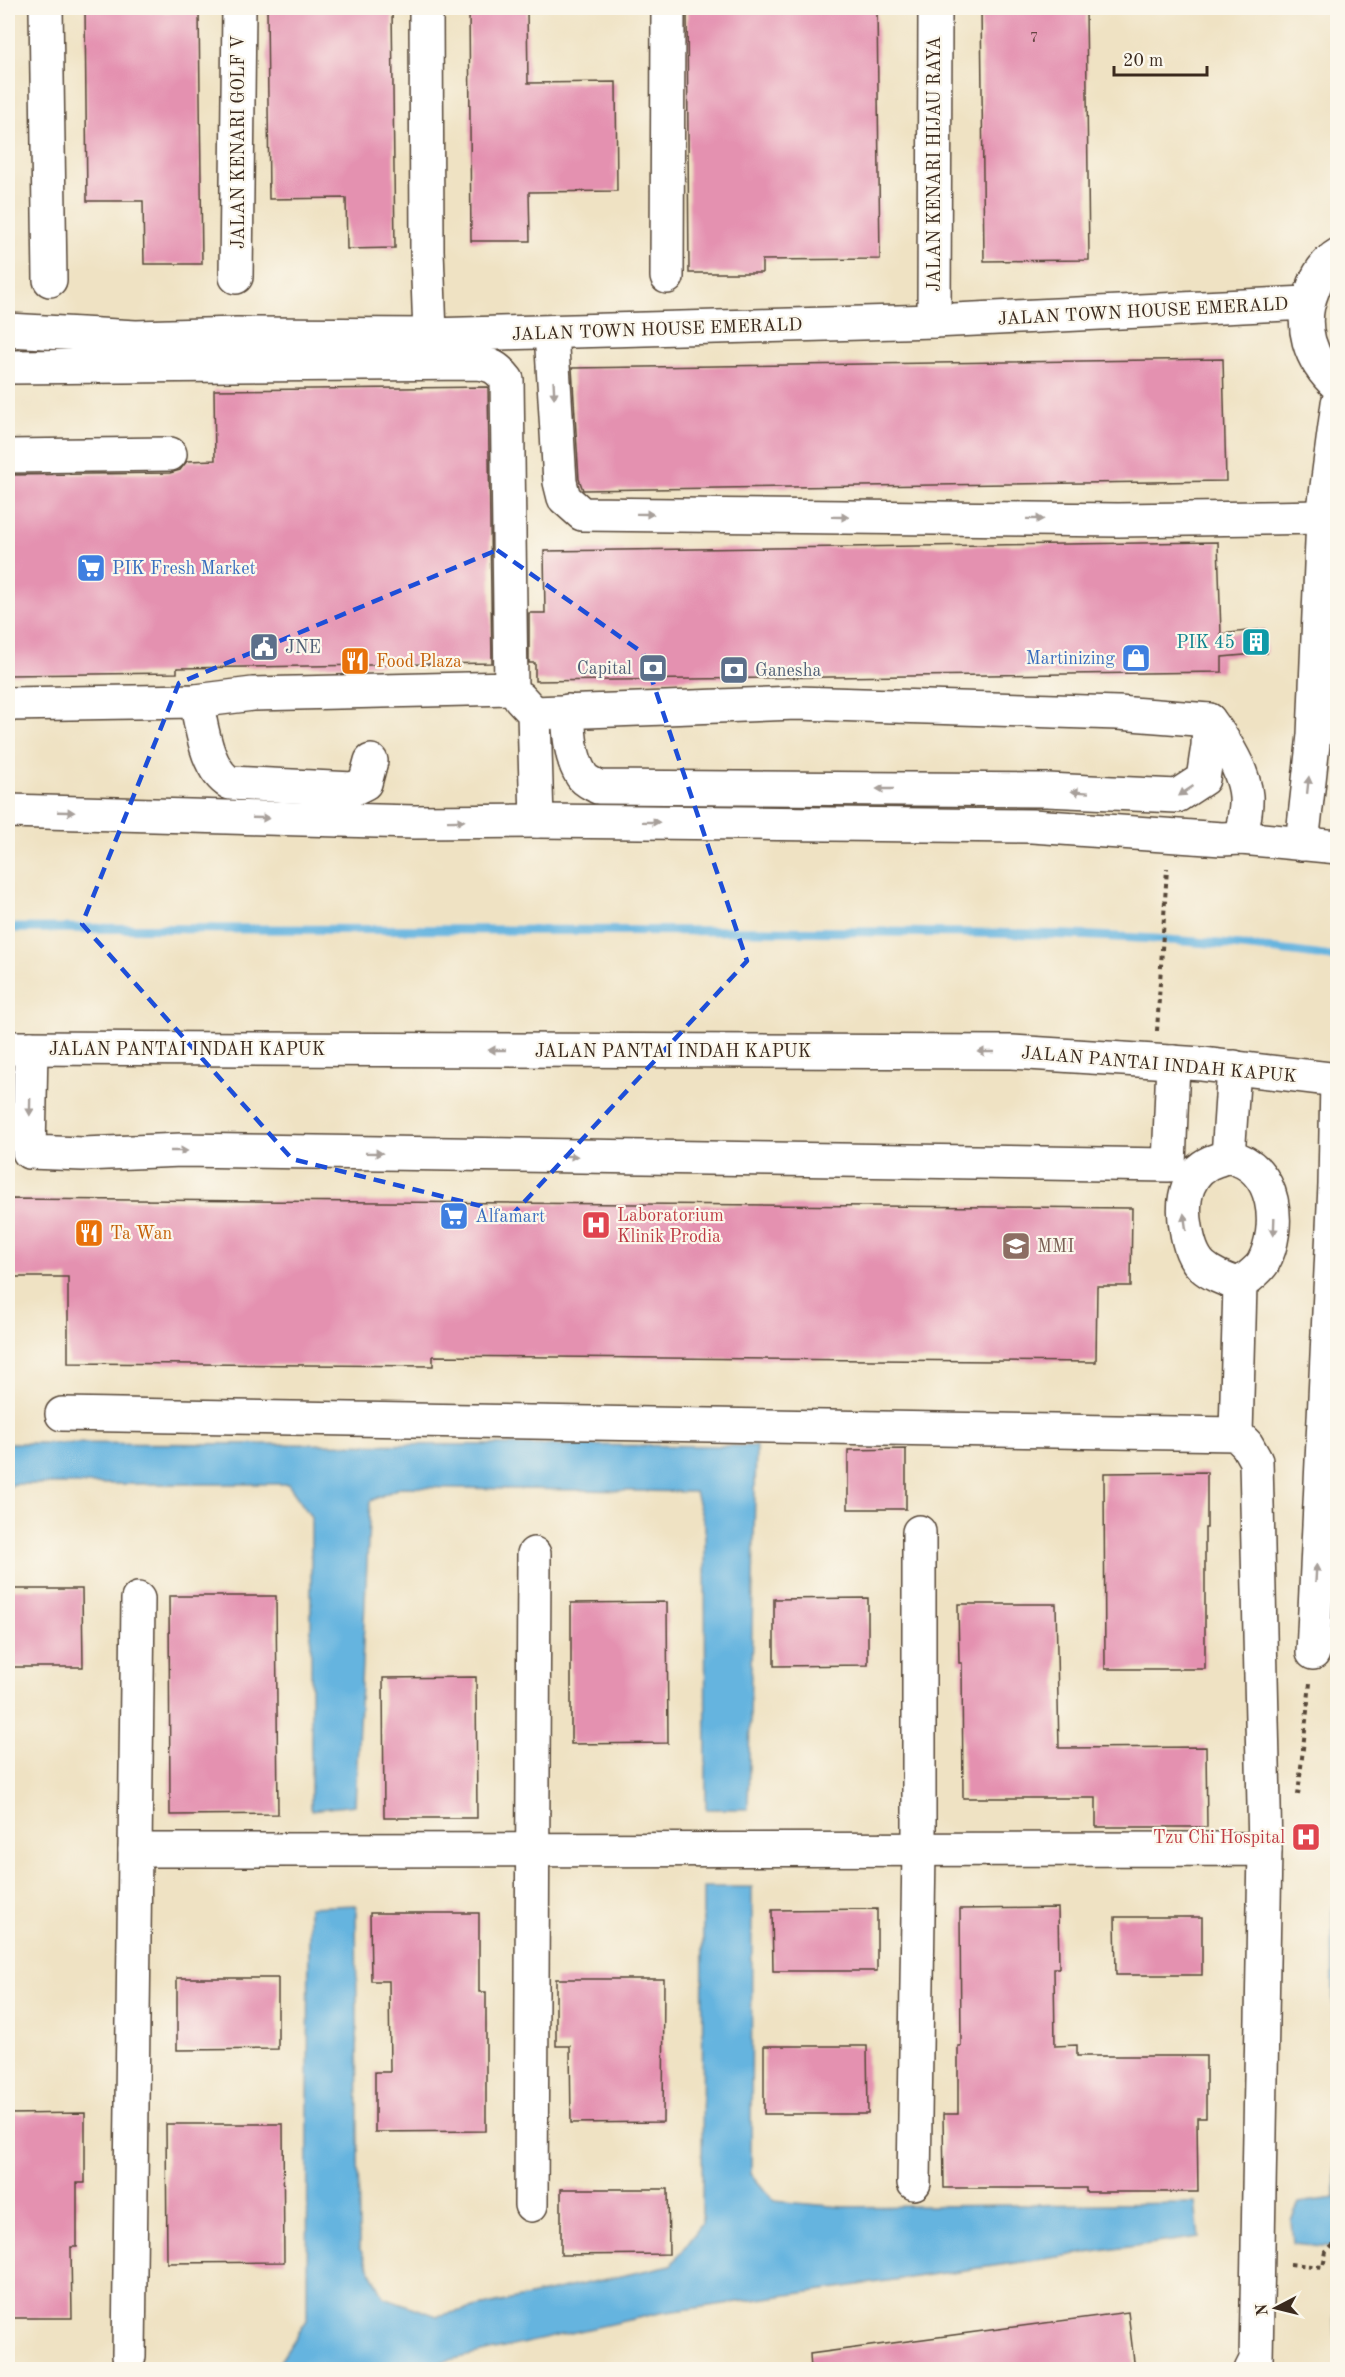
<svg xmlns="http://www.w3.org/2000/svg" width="1345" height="2377" font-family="'Old Standard TT',serif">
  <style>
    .water { fill: #65b4df; stroke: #506f7e; stroke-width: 1.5 }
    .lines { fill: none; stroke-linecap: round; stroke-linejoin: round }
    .stream { stroke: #65b4df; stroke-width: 9 }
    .building { fill: #e491b0 }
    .minor-casing { stroke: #564637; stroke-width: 36 }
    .major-casing { stroke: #564637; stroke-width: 36 }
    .path { stroke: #564637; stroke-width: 4; stroke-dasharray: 4.5 4.5; stroke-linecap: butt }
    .minor { stroke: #fff; stroke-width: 33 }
    .major { stroke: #fff; stroke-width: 33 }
    .oneway { fill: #a79f9a }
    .marked { fill: none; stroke: #1d4ed8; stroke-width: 4.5; stroke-dasharray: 12 8; stroke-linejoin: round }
    .labels { text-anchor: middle; stroke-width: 4.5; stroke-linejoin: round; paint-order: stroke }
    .number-label { font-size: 15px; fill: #654442 }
    .street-label { font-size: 18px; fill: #3b2a1e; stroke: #fbf7ec }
    .shop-label { font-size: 18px; fill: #366cbe; stroke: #fbf7ec; text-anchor: start }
    .culture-label { font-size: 18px; fill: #0d838f; stroke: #fbf7ec; text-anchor: end }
    .service-label { font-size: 18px; fill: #4e5e75; stroke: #fbf7ec; text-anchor: start }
    .food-label { font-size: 18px; fill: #c56008; stroke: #fbf7ec; text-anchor: start }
    .health-label { font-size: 18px; fill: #be3a42; stroke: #fbf7ec; text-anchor: start }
    .education-label { font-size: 18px; fill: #785e54; stroke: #fbf7ec; text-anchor: start }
  </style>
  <rect width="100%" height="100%" fill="#fbf7ec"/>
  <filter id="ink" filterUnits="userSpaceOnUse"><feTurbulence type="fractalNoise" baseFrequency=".0167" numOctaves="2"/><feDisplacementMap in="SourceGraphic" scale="12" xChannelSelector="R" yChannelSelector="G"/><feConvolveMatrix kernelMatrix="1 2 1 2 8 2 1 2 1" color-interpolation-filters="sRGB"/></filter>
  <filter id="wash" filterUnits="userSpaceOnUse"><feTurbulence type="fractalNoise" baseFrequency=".008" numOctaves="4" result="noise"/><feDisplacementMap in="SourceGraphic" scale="24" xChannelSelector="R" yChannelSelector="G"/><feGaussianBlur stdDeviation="1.35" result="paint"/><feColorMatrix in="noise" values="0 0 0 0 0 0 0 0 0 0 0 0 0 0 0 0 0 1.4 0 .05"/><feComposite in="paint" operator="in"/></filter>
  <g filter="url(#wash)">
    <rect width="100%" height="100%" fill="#efe2c3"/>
    <g class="water">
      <polygon points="8,1443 756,1446 748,1809 706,1809 705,1527 695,1492 401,1487 370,1501 355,1805 311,1810 311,1517 288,1484 14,1484 8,1488"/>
      <polygon points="703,1887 752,1887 751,2174 774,2201 842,2207 1195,2203 1199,2237 660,2313 409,2369 267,2369 277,2366 307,2320 309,1907 356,1905 359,2247 384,2297 437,2316 671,2265 702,2224"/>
      <polygon points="1332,1907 1338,1908 1337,2370 1332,2247 1293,2243 1291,2220 1299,2203 1335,2198"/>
    </g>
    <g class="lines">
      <path class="stream" d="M8 928C259 928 511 929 763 931 955 933 1148 929 1338 958"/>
    </g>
    <g id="blocks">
      <g class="building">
        <polygon points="85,8 134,8 134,12 199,12 202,264 144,264 143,201 87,201"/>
        <polygon points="267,8 392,8 395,248 347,249 346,198 269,199"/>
        <polygon points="469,8 527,8 528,83 616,82 617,191 529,192 530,241 471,241"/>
        <polygon points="687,8 877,8 880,259 762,260 762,273 689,273"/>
        <polygon points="981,8 1086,8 1089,260 984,261"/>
        <polygon points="1223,359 1226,481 583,490 579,479 572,368"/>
        <polygon points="488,387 492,663 177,668 177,673 8,675 8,475 170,473 180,470 187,461 215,460 214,390"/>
        <polygon points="1218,542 1221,634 1264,629 1267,653 1222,657 1222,672 535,681 535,663 529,663 529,613 545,613 544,551"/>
        <polygon points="8,1199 1132,1208 1131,1286 1097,1286 1096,1362 433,1356 433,1366 68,1363 68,1277 8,1277"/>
        <polygon points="906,1449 906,1509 848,1509 848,1450"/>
        <polygon points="1207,1472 1207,1528 1205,1528 1205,1669 1105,1669 1104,1473"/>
        <polygon points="8,1589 82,1589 83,1667 8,1667"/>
        <polygon points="169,1596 276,1596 278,1814 170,1815"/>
        <polygon points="868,1598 868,1665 774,1666 774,1599"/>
        <polygon points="667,1602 668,1743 571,1744 571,1603"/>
        <polygon points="958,1604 1056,1604 1059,1748 1206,1747 1207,1827 1096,1827 1096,1798 963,1798 962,1663 959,1663"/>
        <polygon points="476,1677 477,1818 384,1818 383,1678"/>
        <polygon points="1058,1908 1059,1968 1054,1968 1055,2046 1077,2045 1077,2056 1206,2056 1206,2118 1197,2118 1198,2192 1086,2192 1086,2188 944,2188 943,2114 958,2114 958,2046 961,2046 960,1909"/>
        <polygon points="877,1909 877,1971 773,1971 772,1910"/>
        <polygon points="370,1913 479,1913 479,1992 486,1992 486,2131 375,2132 375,2072 390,2072 389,1981 371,1981"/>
        <polygon points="1115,1917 1202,1917 1202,1975 1116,1975"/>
        <polygon points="177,1978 278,1978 278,2049 177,2050"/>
        <polygon points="556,1979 664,1979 663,2122 571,2123 570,2046 556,2046"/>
        <polygon points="764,2046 867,2046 868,2114 764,2114"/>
        <polygon points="85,2113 85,2183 77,2183 77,2247 71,2247 72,2318 8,2318 8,2114"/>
        <polygon points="166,2124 283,2124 284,2262 167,2263"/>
        <polygon points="561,2189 668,2189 669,2254 561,2255"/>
        <polygon points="1128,2312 1135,2370 811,2370 810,2354"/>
      </g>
    </g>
  </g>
  <g filter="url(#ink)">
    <use href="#blocks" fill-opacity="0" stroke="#564637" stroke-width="1.5"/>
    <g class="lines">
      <g class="minor-casing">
        <g id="minor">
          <polyline points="46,8 50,280"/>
          <polyline points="426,8 427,250 430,335"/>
          <path d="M1338 255C1326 262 1317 276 1313 289 1298 325 1309 360 1338 386"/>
          <polyline points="236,277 239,8"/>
          <polyline points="667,277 668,8"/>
          <polyline points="934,321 935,8"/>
          <polyline points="8,330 136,337 237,334 430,335 934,321 1307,303"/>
          <polyline points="551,332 560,482 564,498 582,514 1118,520 1323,517"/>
          <path d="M8 367 475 363C491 364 497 367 507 380L511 688 253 694 196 701 8 704"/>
          <polyline points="8,456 170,454"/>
          <polyline points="520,698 534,713 537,821"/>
          <path d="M196 701C202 727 206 769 230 783L353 789 365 783 371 761"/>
          <path d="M568 711C569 731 570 758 582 776 585 781 593 784 598 787L1047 790 1177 796 1203 779 1208 746 1209 720"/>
          <path d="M534 713 797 703 1118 713 1209 720C1224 740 1244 770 1246 796 1247 810 1243 824 1241 838"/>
          <polyline points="1302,844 1314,735 1323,517 1338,403"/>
          <polyline points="31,1048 29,1152 83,1154 182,1150 1169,1165 1173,1062"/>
          <polyline points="1228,1157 1234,1067"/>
          <polyline points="62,1414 1236,1434 1247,1445 1256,1461 1265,1849"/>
          <path d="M1236 1434 1240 1285C1247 1278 1258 1271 1263 1263 1282 1228 1277 1167 1230 1157 1226 1156 1221 1159 1217 1160 1187 1169 1181 1199 1186 1227 1192 1267 1205 1272 1240 1285"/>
          <polyline points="1313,1653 1335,1185 1337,1080"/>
          <polyline points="135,1850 1265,1849 1256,2360 1251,2370"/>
          <polyline points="914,2183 919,1849 919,1532"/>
          <polyline points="531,2205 534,1554"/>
          <polyline points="129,2356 138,1599"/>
        </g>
      </g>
      <g class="major-casing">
        <g id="major">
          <polyline points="8,811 414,822 537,821 1032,826 1222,839 1241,838 1338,847"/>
          <polyline points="8,1048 1012,1052 1202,1064 1338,1080"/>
        </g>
      </g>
      <g class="path">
        <polyline points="1157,1031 1167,868"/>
        <polyline points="1298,1795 1310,1683"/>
        <polyline points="1290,2264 1323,2267 1326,2252 1338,2241"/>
      </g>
      <use href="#minor" class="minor"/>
      <use href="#major" class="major"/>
    </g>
    <defs><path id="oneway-solid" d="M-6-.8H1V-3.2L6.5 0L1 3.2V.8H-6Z" transform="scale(1.5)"/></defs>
    <g class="oneway">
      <use href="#oneway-solid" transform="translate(554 390) rotate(87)"/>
      <use href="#oneway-solid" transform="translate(645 514) rotate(1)"/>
      <use href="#oneway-solid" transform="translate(840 517) rotate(1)"/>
      <use href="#oneway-solid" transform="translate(1035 519) rotate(1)"/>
      <use href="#oneway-solid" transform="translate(1308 785) rotate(-84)"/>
      <use href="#oneway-solid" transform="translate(885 789) rotate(-180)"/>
      <use href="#oneway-solid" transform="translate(1186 791) rotate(146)"/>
      <use href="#oneway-solid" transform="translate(1080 792) rotate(-176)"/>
      <use href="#oneway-solid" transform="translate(66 812) rotate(2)"/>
      <use href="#oneway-solid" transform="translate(261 818) rotate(2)"/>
      <use href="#oneway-solid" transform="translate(456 821) rotate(-1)"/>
      <use href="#oneway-solid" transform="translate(651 822) rotate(1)"/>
      <use href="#oneway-solid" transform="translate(497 1050) rotate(-180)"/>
      <use href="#oneway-solid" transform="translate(986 1052) rotate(-180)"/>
      <use href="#oneway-solid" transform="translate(30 1107) rotate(91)"/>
      <use href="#oneway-solid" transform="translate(179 1151)"/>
      <use href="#oneway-solid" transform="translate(374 1153) rotate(1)"/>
      <use href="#oneway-solid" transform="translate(569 1156) rotate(1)"/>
      <use href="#oneway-solid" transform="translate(1185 1222) rotate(-98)"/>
      <use href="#oneway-solid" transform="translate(1274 1227) rotate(92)"/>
      <use href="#oneway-solid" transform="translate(1316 1573) rotate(-87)"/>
    </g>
  </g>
  <path class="marked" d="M497 550 643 653 747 961 513 1214 292 1159 82 924 179 683Z"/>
  <defs>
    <g id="supermarket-square" transform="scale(1.5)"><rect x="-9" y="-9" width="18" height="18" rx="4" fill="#3f7fe0" stroke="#fbf7ec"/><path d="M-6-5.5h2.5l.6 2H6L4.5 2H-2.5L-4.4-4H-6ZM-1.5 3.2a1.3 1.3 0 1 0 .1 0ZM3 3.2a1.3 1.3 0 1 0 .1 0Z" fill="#fff"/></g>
    <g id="building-square" transform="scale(1.5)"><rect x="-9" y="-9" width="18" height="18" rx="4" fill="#0f9aa8" stroke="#fbf7ec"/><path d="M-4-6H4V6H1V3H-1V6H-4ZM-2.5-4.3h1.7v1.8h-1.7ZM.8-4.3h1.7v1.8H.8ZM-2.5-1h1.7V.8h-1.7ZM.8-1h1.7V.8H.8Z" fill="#fff"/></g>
    <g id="civic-square" transform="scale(1.5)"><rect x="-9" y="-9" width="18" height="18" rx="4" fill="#5c6f8a" stroke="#fbf7ec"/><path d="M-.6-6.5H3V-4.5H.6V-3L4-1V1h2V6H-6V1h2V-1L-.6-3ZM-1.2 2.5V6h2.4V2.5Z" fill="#fff"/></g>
    <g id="shop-square" transform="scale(1.5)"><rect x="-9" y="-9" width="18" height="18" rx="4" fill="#3f7fe0" stroke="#fbf7ec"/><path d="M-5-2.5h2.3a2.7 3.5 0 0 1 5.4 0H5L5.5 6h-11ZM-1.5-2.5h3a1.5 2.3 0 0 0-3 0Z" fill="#fff"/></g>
    <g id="restaurant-square" transform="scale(1.5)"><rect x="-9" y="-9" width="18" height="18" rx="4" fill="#e8710a" stroke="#fbf7ec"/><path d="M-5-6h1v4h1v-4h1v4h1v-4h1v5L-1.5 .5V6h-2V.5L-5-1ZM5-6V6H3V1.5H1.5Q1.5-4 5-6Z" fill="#fff"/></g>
    <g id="bank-square" transform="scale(1.5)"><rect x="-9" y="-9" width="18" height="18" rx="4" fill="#5c6f8a" stroke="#fbf7ec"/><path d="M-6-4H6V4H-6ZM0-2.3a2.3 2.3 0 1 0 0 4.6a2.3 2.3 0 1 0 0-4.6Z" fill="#fff"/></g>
    <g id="hospital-square" transform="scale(1.5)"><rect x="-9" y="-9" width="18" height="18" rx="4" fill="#e0444e" stroke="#fbf7ec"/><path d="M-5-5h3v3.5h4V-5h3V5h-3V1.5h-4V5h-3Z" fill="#fff"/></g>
    <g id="school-square" transform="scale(1.5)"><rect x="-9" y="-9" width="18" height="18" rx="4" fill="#8d6e63" stroke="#fbf7ec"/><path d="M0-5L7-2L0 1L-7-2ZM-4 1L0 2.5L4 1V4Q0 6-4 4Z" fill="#fff"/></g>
  </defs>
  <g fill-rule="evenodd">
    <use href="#supermarket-square" x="91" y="568"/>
    <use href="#building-square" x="1256" y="642"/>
    <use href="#civic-square" x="264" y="647"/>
    <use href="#shop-square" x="1136" y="658"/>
    <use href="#restaurant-square" x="355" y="661"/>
    <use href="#bank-square" x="653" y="668"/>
    <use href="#bank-square" x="734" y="670"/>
    <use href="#supermarket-square" x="454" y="1216"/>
    <use href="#hospital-square" x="596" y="1225"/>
    <use href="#restaurant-square" x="89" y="1233"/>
    <use href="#school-square" x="1016" y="1246"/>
    <use href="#hospital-square" x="1306" y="1837"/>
  </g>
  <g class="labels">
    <g class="number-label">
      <text x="1034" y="42">7</text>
    </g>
    <g class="street-label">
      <text transform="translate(238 142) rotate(-90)" y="6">JALAN KENARI GOLF V</text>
      <text transform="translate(934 164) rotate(-90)" y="6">JALAN KENARI HIJAU RAYA</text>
      <text transform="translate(1143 311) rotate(-3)" y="6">JALAN TOWN HOUSE EMERALD</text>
      <text transform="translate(657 329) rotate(-2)" y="6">JALAN TOWN HOUSE EMERALD</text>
      <text x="187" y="1055">JALAN PANTAI INDAH KAPUK</text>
      <text x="673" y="1057">JALAN PANTAI INDAH KAPUK</text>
      <text transform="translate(1159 1064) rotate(5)" y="6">JALAN PANTAI INDAH KAPUK</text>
    </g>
    <g class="shop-label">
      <text x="112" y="574">PIK Fresh Market</text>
      <text x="1115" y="664" text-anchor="end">Martinizing</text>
      <text x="475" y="1222">Alfamart</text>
    </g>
    <g class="culture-label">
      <text x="1235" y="648">PIK 45</text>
    </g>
    <g class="service-label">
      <text x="285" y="653">JNE</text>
      <text x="632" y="674" text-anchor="end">Capital</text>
      <text x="755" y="676">Ganesha</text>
    </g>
    <g class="food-label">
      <text x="376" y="667">Food Plaza</text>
      <text x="110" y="1239">Ta Wan</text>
    </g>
    <g class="health-label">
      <text x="617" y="1221">Laboratorium<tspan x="617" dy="21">Klinik Prodia</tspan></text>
      <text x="1285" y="1843" text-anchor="end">Tzu Chi Hospital</text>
    </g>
    <g class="education-label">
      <text x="1037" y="1252">MMI</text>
    </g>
  </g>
  <rect width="1345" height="2377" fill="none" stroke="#fbf7ec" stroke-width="30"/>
  <g transform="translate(1276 2308) rotate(263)" stroke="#fbf7ec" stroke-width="4.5" paint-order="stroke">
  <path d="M0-4.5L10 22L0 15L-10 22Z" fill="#3b2a1e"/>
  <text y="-9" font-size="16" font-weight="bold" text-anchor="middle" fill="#3b2a1e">N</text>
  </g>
  <path d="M1114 66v9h93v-9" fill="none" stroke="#3b2a1e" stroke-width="3"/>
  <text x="1123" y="66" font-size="18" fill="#3b2a1e" stroke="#fbf7ec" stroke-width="4.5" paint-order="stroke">20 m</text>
</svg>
